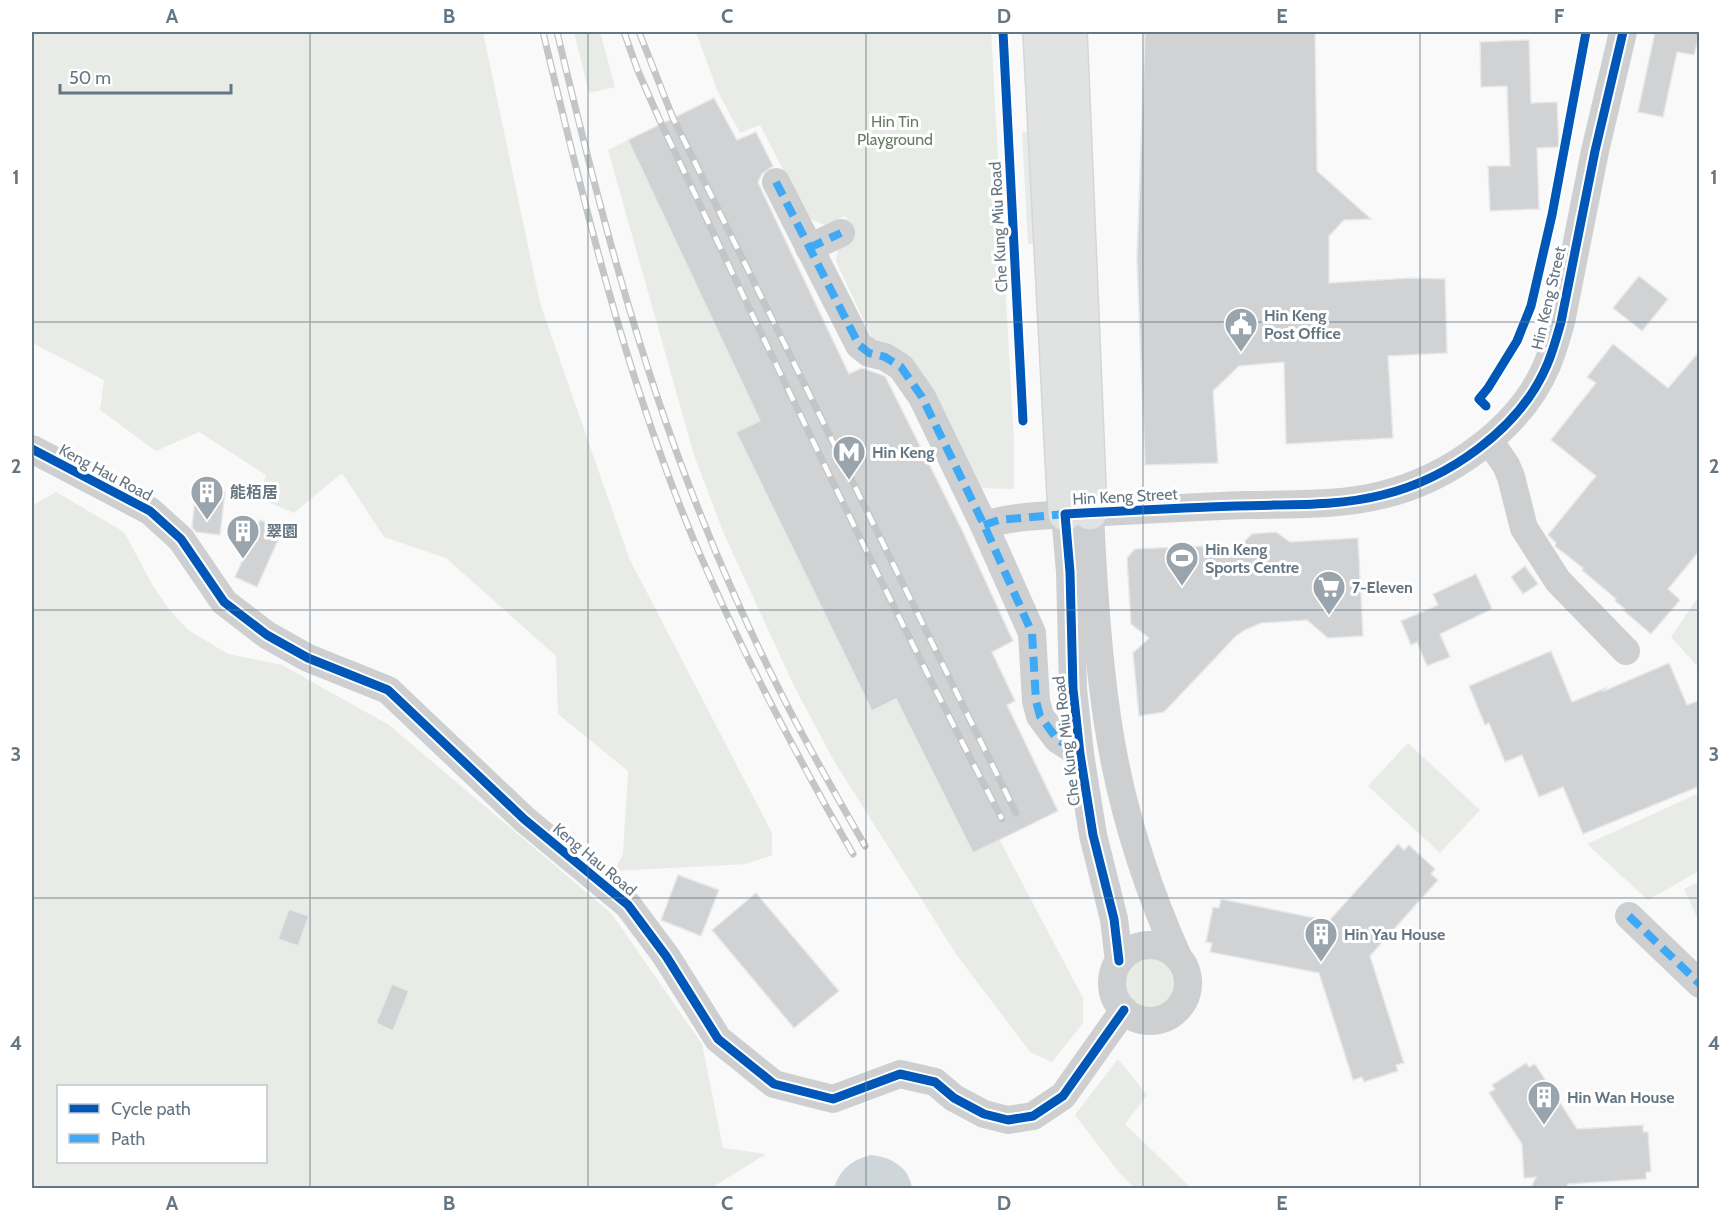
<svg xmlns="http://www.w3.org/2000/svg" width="1731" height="1220" font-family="Cabin,'Noto Sans TC',sans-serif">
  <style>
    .green { fill: #e8ebe6; fill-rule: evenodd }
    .water { fill: #ced6d9 }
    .building { fill: #d0d2d3; stroke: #e8e8e8; stroke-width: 1.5 }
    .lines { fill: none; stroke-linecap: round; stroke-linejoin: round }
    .major-casing { stroke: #d5d6d7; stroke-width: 36 }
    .minor { stroke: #cecfd0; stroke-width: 28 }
    .major { stroke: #e1e2e2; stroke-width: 33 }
    .rail-casing { stroke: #c3c5c6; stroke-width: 7 }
    .rail { stroke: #fff; stroke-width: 4.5; stroke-dasharray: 14; stroke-linecap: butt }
    .quiet { stroke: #3fa9f5; stroke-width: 8; stroke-dasharray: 15 8; stroke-linecap: butt }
    .cycleway-casing { stroke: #fff; stroke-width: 13 }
    .cycleway { stroke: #0057b8; stroke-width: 9 }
    .grid { fill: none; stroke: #657683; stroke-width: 1.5; stroke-opacity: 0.55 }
    .labels { text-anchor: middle; stroke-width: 6; stroke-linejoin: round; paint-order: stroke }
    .park-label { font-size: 16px; fill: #687a64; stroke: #fff }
    .street-label { font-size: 16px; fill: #657683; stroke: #fff }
    .poi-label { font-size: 16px; font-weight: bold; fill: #657683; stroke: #fff; text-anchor: start }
    .neatline { fill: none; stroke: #657683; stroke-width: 2 }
    .grid-label { font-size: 20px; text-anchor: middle; font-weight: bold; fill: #657683 }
  </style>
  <rect width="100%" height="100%" fill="#f9f9f9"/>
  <g class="green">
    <polygon points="32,32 483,32 540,303 629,558 772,833 772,855 746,864 614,871 623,854 628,771 558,714 556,656 446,558 384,537 342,473 294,513 259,498 266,475 199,432 156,451 100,410 104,380 32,343"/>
    <polygon points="574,32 600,32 615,87 589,93"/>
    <polygon points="696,32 991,32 1014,442 1014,489 982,488 909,356 873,340 836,261 839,244 855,236 845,216 825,225 808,218 760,125 740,133 718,92"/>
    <polygon points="1031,131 1038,243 1028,244 1022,132"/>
    <polygon points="628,140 760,421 737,432 896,699 973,853 999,839 1083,998 1083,1023 1052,1062 1030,1052 956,954 834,761 795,688 724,534 694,455 608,150"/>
    <path d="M56 492 124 532 153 586 169 609 188 630 228 654 282 665 389 725 611 913 702 1044 723 1148 766 1154 711 1188H32V506ZM58 1086H266V1162H58Z"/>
    <polygon points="1699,596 1700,668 1699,668 1671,637"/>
    <polygon points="1408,743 1480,810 1440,853 1368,786"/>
    <polygon points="1699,793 1699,871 1648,900 1587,844"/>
    <polygon points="1699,882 1699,922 1684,889"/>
    <circle cx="1150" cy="983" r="33"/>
    <polygon points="1118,1059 1147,1095 1125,1124 1191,1188 1134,1188 1118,1171 1075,1115"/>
  </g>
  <path class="water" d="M871 1155C891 1157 909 1167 912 1188H834C840 1169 852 1160 871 1155Z"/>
  <g class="building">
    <polygon points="1145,32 1315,32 1317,171 1371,219 1344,220 1329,236 1329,283 1411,278 1445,279 1447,353 1388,356 1393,438 1286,444 1284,362 1239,366 1213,391 1218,463 1145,465 1137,260"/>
    <polygon points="1655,32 1700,32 1694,55 1677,52 1663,117 1638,112"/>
    <polygon points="1529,40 1531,103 1557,102 1559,147 1537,148 1539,209 1490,211 1488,166 1510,166 1507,86 1481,87 1480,42"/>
    <polygon points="714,98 737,140 756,132 773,166 762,174 758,182 761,189 849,374 862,368 885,376 962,530 1013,641 992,652 1015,701 1007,705 1058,811 973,853 896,699 872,711 736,432 760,421 628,140"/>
    <polygon points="1639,276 1668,299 1642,331 1613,308"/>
    <polygon points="1613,344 1668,388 1700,351 1700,550 1668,589 1680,600 1651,634 1623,610 1625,609 1615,601 1616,599 1582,570 1583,568 1555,546 1556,543 1548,535 1596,476 1551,440 1596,383 1587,377"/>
    <polygon points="196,488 225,492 220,535 196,532 192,527"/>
    <polygon points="260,520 283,529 257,587 235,577"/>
    <polygon points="1276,532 1290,542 1358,538 1363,636 1328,638 1307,620 1261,623 1245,630 1236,636 1164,712 1139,716 1133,653 1149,638 1131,624 1127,558 1135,549 1226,545 1233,553 1252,534"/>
    <polygon points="1525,566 1538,584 1523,594 1511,577"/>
    <polygon points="1476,574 1492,609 1440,634 1450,657 1427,666 1417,642 1411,645 1401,621 1438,605 1433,594"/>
    <polygon points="1551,651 1572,702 1606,688 1604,691 1669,663 1687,705 1700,700 1700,786 1583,834 1563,787 1539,797 1522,755 1505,762 1489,723 1485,725 1469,686"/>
    <polygon points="1398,844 1404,850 1409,845 1435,869 1431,874 1438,880 1370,956 1404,1063 1396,1065 1398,1071 1364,1082 1362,1077 1353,1080 1319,973 1210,952 1212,943 1206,942 1213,907 1219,908 1221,899 1329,921"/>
    <polygon points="678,875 719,890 701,936 661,920"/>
    <polygon points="756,893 839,991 794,1028 712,930"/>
    <polygon points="289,909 309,916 298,946 278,939"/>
    <polygon points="392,984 409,991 393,1031 376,1023"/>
    <polygon points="1526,1063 1529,1067 1535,1064 1577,1129 1643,1125 1643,1132 1648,1132 1651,1172 1646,1172 1646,1179 1568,1184 1566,1188 1531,1188 1536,1177 1524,1178 1522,1144 1489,1093 1495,1089 1492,1085"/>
  </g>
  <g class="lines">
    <g class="major-casing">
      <g id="major">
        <polyline points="1040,32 1065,514"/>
        <polyline points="1070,32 1090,513"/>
      </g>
    </g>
    <g class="minor">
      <polyline points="776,182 859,345 869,353 885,357 901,367 922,397 984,525 1032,633 1036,701 1040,716 1057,739 1080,754"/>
      <polyline points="809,248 841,233"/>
      <polyline points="1490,442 1506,465 1511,477 1524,528 1558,581 1626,651"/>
      <polyline points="32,449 150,511 181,539 224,602 267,635 308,658 388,690 524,819 628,905 666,956 718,1039 774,1084 833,1099 900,1074 935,1082 954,1098 984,1114 1008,1120 1033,1116 1063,1096 1124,1010"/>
      <path d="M1090 513C1093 581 1097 650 1107 717 1119 800 1144 881 1178 957"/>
      <polyline points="1065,514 1070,572 1073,689 1080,754 1093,835 1114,919 1119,961"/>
      <path d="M984 525C1017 515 1053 515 1087 513 1140 510 1193 507 1246 505 1291 504 1338 506 1382 495 1448 479 1520 429 1547 365 1553 351 1557 336 1561 322L1595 151 1623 32"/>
      <polyline points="1629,916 1700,984"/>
      <circle cx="1150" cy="983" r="38"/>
    </g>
    <use href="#major" class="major"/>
    <g class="rail-casing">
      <g id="rail">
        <path d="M543 32C584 204 626 379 695 543 741 651 795 753 853 854"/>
        <path d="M557 32C592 178 629 325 682 467 713 549 748 630 788 707 812 754 839 800 865 846"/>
        <path d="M624 32 638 71 661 123C772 356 882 590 1002 819"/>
        <polyline points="639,32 673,118 1016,813"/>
      </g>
    </g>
    <use href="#rail" class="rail"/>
    <g class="quiet">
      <polyline points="776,182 859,345 869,353 885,357 901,367 922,397 984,525 1032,633 1036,701 1040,716 1057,739 1080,754"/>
      <polyline points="809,248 841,233"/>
      <polyline points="984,525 999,520 1065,514"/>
      <polyline points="1629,916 1700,984"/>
    </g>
    <g class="cycleway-casing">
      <g id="cycleway">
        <polyline points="1003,32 1023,421"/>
        <polyline points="1486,406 1479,399 1488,388 1517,341 1531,306 1552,215 1586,32"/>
        <polyline points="32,449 150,511 181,539 224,602 267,635 308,658 388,690 524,819 628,905 666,956 718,1039 774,1084 833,1099 900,1074 935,1082 954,1098 984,1114 1008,1120 1033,1116 1063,1096 1124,1010"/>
        <path d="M1119 961 1114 919 1093 835 1080 754 1073 689 1070 572 1065 514C1122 511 1180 508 1237 506 1285 504 1335 507 1382 495 1448 479 1520 429 1547 365 1553 351 1557 336 1561 322L1595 151 1623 32"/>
      </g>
    </g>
    <use href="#cycleway" class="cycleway"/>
  </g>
  <path class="grid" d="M310 32V1188M588 32V1188M866 32V1188M1143 32V1188M1420 32V1188M32 322H1700M32 610H1700M32 898H1700"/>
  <defs>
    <g id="civic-pin" transform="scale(1.725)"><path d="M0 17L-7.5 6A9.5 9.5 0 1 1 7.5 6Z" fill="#99a4ac" stroke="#fff"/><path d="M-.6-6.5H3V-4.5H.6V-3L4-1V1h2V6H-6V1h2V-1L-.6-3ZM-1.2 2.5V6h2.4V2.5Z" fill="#fff"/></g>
    <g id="metro-pin" transform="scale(1.725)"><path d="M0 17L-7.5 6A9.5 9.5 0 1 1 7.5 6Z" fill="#99a4ac" stroke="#fff"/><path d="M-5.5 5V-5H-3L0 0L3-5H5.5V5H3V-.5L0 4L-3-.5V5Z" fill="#fff"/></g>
    <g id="building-pin" transform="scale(1.725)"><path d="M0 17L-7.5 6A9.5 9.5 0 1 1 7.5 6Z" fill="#99a4ac" stroke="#fff"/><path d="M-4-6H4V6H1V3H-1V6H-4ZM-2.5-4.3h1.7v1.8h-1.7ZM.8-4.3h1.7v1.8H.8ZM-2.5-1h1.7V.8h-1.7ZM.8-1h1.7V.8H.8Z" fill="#fff"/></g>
    <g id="stadium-pin" transform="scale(1.725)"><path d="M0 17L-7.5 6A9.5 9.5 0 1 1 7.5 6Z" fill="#99a4ac" stroke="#fff"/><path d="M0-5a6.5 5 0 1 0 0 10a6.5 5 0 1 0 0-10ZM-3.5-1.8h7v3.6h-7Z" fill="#fff"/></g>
    <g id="supermarket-pin" transform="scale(1.725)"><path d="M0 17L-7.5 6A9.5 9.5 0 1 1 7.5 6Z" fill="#99a4ac" stroke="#fff"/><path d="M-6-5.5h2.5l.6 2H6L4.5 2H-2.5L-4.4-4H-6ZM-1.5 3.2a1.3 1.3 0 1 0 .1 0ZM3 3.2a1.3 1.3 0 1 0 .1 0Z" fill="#fff"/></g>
  </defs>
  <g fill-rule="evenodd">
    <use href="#civic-pin" x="1241" y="324"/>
    <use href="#metro-pin" x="849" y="452"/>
    <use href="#building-pin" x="207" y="492"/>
    <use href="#building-pin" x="243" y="531"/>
    <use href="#stadium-pin" x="1182" y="558"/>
    <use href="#supermarket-pin" x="1329" y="587"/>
    <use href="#building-pin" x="1321" y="934"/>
    <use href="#building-pin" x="1544" y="1097"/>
  </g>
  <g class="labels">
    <g class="park-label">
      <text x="895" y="127">Hin Tin<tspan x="895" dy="18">Playground</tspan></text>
    </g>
    <g class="street-label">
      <text transform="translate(998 227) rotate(-93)" y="6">Che Kung Miu Road</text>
      <text transform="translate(1548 298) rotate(-77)" y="6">Hin Keng Street</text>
      <text transform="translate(106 472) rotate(28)" y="6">Keng Hau Road</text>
      <text transform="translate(1125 496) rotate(-3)" y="6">Hin Keng Street</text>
      <text transform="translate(1066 741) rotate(-97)" y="6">Che Kung Miu Road</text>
      <text transform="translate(595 859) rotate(40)" y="6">Keng Hau Road</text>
    </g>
    <g class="poi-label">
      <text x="1264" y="321">Hin Keng<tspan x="1264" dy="18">Post Office</tspan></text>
      <text x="872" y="458">Hin Keng</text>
      <text x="230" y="498">能栢居</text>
      <text x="266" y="537">翠園</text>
      <text x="1205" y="555">Hin Keng<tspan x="1205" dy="18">Sports Centre</tspan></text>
      <text x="1352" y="593">7-Eleven</text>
      <text x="1344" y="940">Hin Yau House</text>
      <text x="1567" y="1103">Hin Wan House</text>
    </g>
  </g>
  <rect width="1731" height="1220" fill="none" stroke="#ffffff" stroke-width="66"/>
  <rect x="57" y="1085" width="210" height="78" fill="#ffffff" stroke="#c1c8cd" stroke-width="1.5"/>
  <rect x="69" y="1104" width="30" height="9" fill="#0057b8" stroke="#c1c8cd" stroke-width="1.5"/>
  <text x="111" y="1115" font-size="18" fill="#657683">Cycle path</text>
  <rect x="69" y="1134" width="30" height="9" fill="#3fa9f5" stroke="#c1c8cd" stroke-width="1.5"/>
  <text x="111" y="1145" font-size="18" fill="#657683">Path</text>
  <path d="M60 84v9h171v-9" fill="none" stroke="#657683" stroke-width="3"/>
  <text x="69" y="84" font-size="18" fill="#657683" stroke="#ffffff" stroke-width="4.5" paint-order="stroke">50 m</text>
  <rect x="33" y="33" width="1665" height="1154" class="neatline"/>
  <g class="grid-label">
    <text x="172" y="23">A</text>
    <text x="449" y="23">B</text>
    <text x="727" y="23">C</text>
    <text x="1004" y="23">D</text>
    <text x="1282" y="23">E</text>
    <text x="1559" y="23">F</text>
    <text x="16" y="184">1</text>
    <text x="1714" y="184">1</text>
    <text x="16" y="473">2</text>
    <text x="1714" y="473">2</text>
    <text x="16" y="761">3</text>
    <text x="1714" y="761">3</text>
    <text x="16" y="1050">4</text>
    <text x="1714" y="1050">4</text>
    <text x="172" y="1210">A</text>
    <text x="449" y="1210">B</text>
    <text x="727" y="1210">C</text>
    <text x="1004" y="1210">D</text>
    <text x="1282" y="1210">E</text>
    <text x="1559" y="1210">F</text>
  </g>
</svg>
